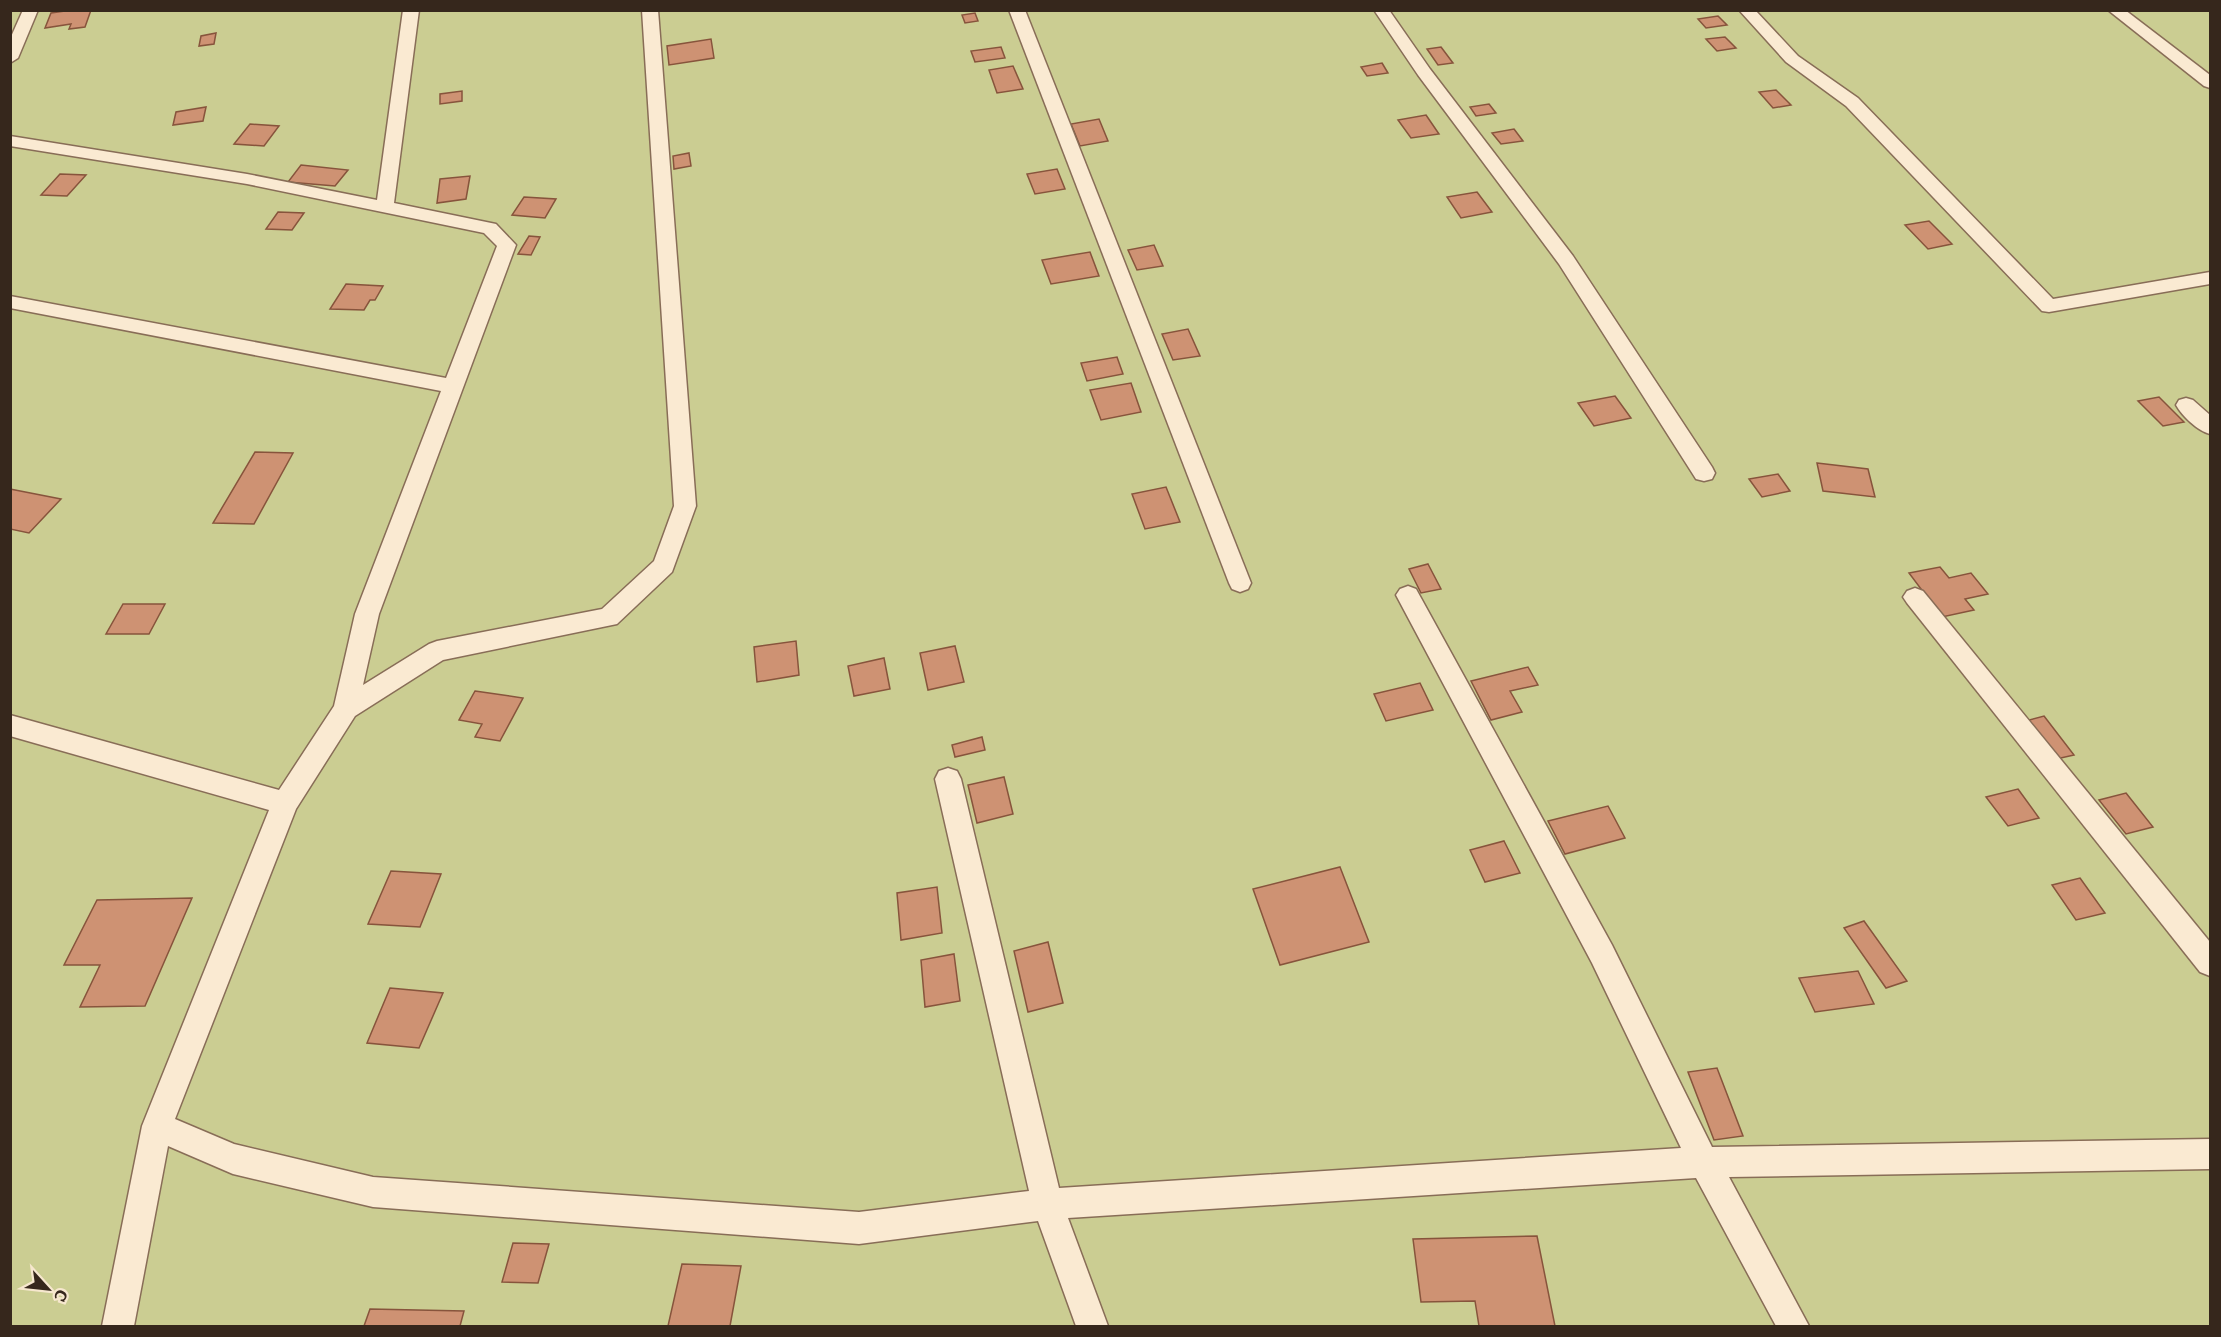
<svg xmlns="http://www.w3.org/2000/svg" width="2221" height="1337" font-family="Literata,serif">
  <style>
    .green { fill: #cbcd92 }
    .building { fill: #ce9273; stroke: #87543c; stroke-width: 1.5 }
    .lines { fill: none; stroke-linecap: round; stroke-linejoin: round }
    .lane-casing { stroke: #886d57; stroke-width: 3 }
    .lane { fill: #faead2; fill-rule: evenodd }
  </style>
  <rect width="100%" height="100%" fill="#efdcbe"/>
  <polygon class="green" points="10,11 2210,11 2210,1326 11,1326"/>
  <g class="building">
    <polygon points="72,10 91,10 85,27 69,29 71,24 45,28 51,13"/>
    <polygon points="975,13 978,21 965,23 962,15"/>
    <polygon points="1718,16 1727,25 1706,28 1698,19"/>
    <polygon points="216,33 214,44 199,46 201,36"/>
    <polygon points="1725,37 1736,48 1717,51 1706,39"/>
    <polygon points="711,39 714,58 669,65 667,46"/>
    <polygon points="1001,47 1005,58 975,62 971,51"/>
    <polygon points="1441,47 1453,63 1438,65 1427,49"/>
    <polygon points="1382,63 1388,73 1367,76 1361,67"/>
    <polygon points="1013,66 1023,89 997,93 989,70"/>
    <polygon points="1776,90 1791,105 1773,108 1759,92"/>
    <polygon points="462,91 462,101 440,104 440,94"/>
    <polygon points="1489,104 1496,113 1476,116 1470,107"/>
    <polygon points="206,107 203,121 173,125 176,112"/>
    <polygon points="1426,115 1439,134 1411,138 1398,120"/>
    <polygon points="1099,119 1108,141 1080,146 1071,124"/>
    <polygon points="250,124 279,126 264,146 234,144"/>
    <polygon points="1514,129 1523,141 1501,144 1492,133"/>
    <polygon points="689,153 691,166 674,169 673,156"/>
    <polygon points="301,165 348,170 335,186 288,182"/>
    <polygon points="1057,169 1065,189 1035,194 1027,174"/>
    <polygon points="60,174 86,175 67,196 41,195"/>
    <polygon points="470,176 466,199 437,203 440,179"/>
    <polygon points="1477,192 1492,212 1461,218 1447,197"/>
    <polygon points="524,197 556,199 545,218 512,215"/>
    <polygon points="278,212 304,213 292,230 266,229"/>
    <polygon points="1929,221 1952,244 1928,249 1905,225"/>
    <polygon points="529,236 540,237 531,255 518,254"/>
    <polygon points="1154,245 1163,266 1137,270 1128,250"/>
    <polygon points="1090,252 1099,276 1051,284 1042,260"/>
    <polygon points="346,284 383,286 375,300 370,300 364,310 330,309"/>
    <polygon points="1188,329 1200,356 1173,360 1162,334"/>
    <polygon points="1117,357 1123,374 1087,381 1081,363"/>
    <polygon points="1131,383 1141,412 1101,420 1090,390"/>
    <polygon points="1615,396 1631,418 1594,426 1578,403"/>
    <polygon points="2159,397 2184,422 2163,426 2138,401"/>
    <polygon points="255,452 293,453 254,524 213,523"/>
    <polygon points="1817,463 1868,469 1875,497 1823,491"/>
    <polygon points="1778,474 1790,491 1762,497 1749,479"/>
    <polygon points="1166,487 1180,522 1145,529 1132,494"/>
    <polygon points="10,489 61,499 29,533 10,529"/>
    <polygon points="1428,564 1441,589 1421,593 1409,569"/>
    <polygon points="1940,567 1949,578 1971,573 1988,594 1965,599 1974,610 1942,617 1909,573"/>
    <polygon points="123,604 165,604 149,634 106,634"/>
    <polygon points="796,641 799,675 757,682 754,647"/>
    <polygon points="955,646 964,682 928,690 920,653"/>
    <polygon points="884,658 890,689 854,696 848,666"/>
    <polygon points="1528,667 1538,685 1510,691 1522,712 1491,720 1471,681"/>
    <polygon points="1420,683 1433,710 1386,721 1374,694"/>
    <polygon points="475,691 523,698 500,741 475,737 482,724 459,720"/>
    <polygon points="2044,716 2074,755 2052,760 2022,722"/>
    <polygon points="982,737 985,750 955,757 952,745"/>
    <polygon points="1004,777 1013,814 977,823 968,785"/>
    <polygon points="2018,789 2039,818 2008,826 1986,797"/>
    <polygon points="2126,793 2153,827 2126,834 2099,800"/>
    <polygon points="1608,806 1625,838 1565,854 1548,821"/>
    <polygon points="1504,841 1520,873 1485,882 1470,850"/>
    <polygon points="1340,867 1369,942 1280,965 1253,889"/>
    <polygon points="391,871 441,874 420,927 368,924"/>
    <polygon points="2080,878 2105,913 2076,920 2052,885"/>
    <polygon points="937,887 942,933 901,940 897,893"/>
    <polygon points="192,898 145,1006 80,1007 100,965 64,965 97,900"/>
    <polygon points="1864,921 1907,981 1886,988 1844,928"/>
    <polygon points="1048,942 1063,1003 1028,1012 1014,951"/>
    <polygon points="954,954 960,1001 925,1007 921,960"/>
    <polygon points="1858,971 1874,1004 1815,1012 1799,978"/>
    <polygon points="390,988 443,993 419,1048 367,1043"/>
    <polygon points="1717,1068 1743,1136 1714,1140 1688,1072"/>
    <polygon points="1537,1236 1555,1326 1479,1326 1475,1301 1421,1302 1413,1239"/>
    <polygon points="513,1243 549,1244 538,1283 502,1282"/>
    <polygon points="682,1264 741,1266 730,1326 668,1326"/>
    <polygon points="370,1309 464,1311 460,1326 364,1326"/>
  </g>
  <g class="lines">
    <g class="lane-casing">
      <g id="lane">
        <polygon points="23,10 38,10 18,58 10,63 10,39"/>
        <polygon points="403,10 419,10 394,203 496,224 516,245 379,614 363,685 429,644 437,641 602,609 654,561 674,506 642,10 658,10 696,506 672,572 617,624 443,660 355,716 296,809 175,1119 234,1144 373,1177 859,1212 1029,1191 935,779 939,771 948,768 957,771 961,779 1059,1188 1681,1148 1592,963 1396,595 1400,589 1408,586 1416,589 1612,945 1712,1147 2210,1139 2210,1169 1729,1177 1809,1326 1776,1326 1696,1178 1068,1218 1108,1326 1076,1326 1038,1221 859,1244 373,1207 233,1174 168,1146 134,1326 102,1326 142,1126 269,810 10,736 10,715 279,790 334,706 355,614 441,391 10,308 10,296 446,378 497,246 484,233 247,184 10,146 10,136 247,174 377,200"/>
        <polygon points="1009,10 1025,10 1251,583 1248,589 1240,592 1232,589 1229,583"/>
        <polygon points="1374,10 1389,10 1430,69 1573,256 1712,467 1715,473 1712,479 1704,481 1696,479 1559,264 1418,75"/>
        <polygon points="1739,10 1755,10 1798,56 1858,98 2053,299 2210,272 2210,284 2049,312 2042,311 1846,106 1786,62"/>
        <polygon points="2108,10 2125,10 2210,75 2210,88 2204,86"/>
        <path d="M2186 398 2193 400 2210 415V434C2198 431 2182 416 2176 405L2179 400Z"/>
        <polygon points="1915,588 1923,591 2210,942 2210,976 2200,972 1907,603 1903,597 1907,591"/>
      </g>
    </g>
    <use href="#lane" class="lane"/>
  </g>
  <rect width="2221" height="1337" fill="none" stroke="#36271c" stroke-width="24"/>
  <g transform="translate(48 1289) rotate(117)" stroke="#f6e7ce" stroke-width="4.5" paint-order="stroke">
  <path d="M0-4.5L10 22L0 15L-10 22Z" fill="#36271c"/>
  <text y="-9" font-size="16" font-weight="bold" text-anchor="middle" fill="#36271c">С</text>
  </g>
</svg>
